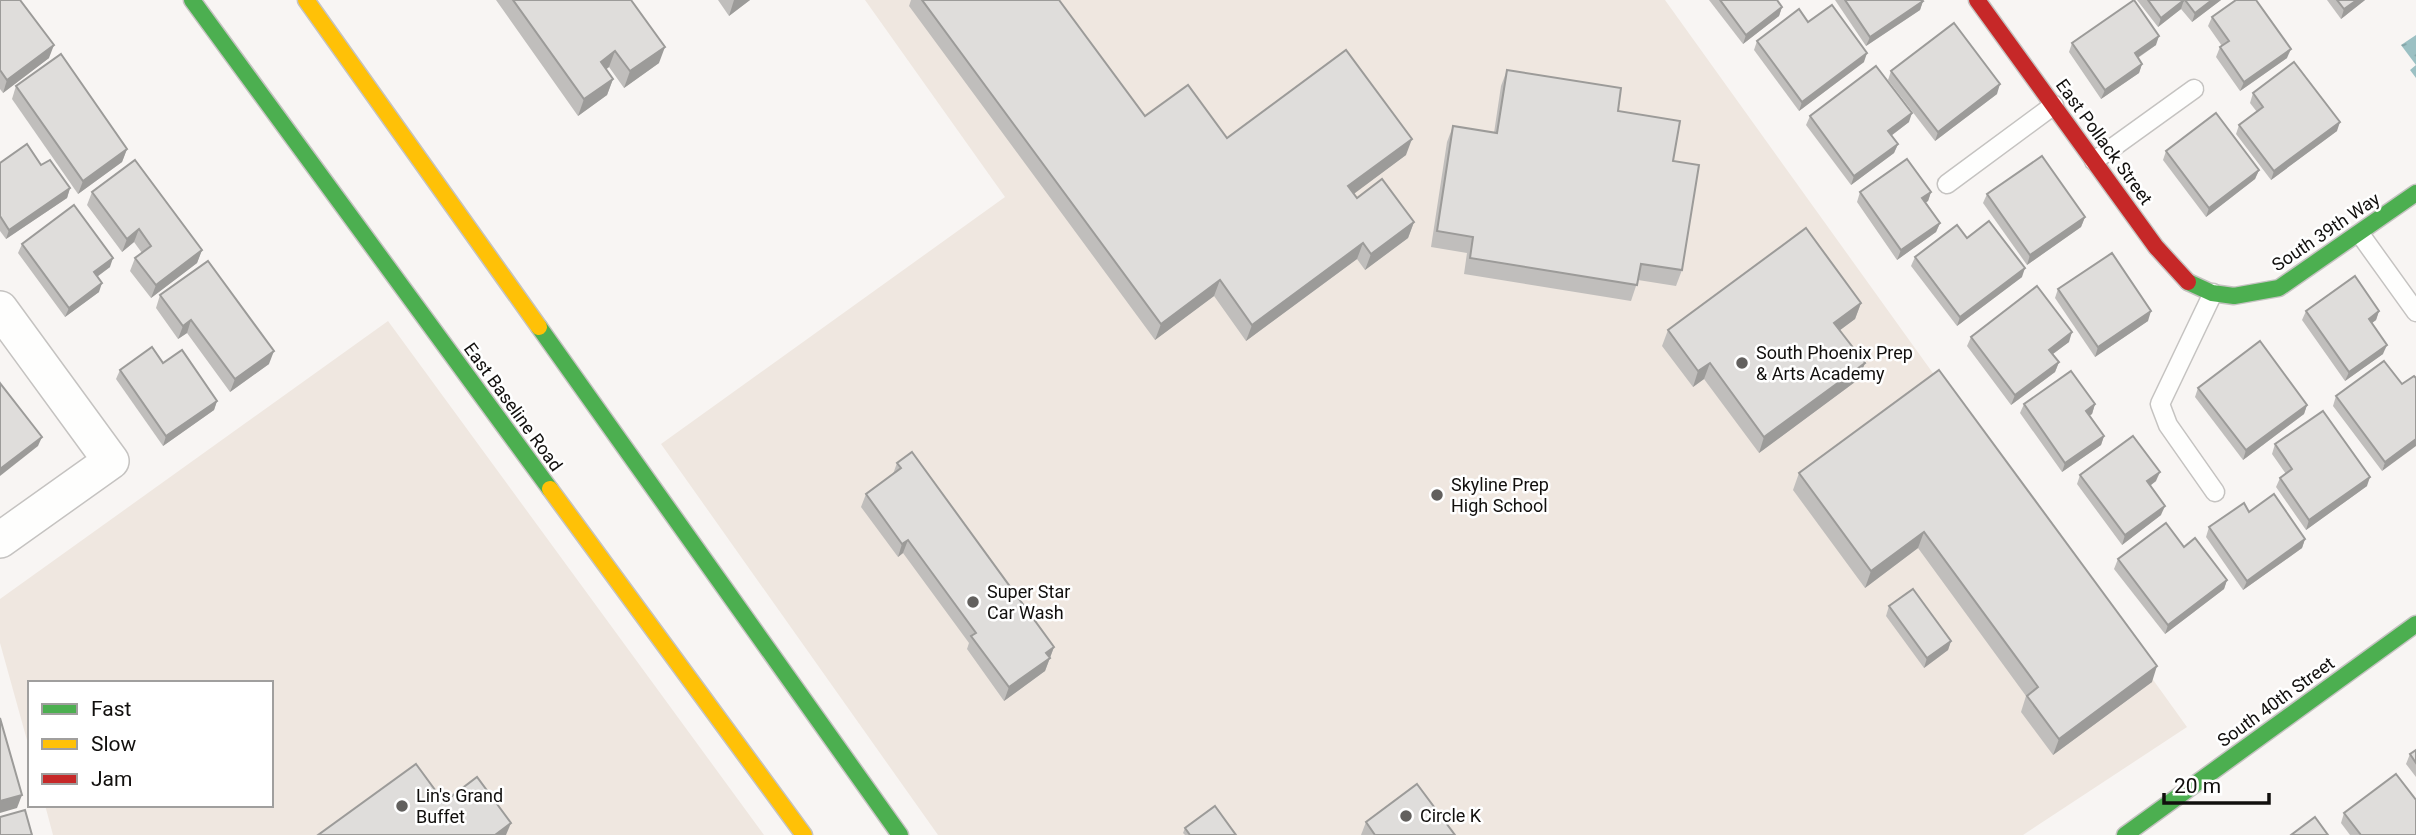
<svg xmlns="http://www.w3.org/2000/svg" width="2416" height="835" font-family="Roboto,sans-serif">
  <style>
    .built { fill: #efe7e0 }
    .water { fill: url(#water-ripples) }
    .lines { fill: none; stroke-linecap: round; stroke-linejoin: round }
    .lane-casing { stroke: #c5c3c1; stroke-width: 21 }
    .street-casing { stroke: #c5c3c1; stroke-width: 38 }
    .fast-casing { stroke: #c5c3c1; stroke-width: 19 }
    .slow-casing { stroke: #c5c3c1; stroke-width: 19 }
    .jam-casing { stroke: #c5c3c1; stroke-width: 19 }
    .lane { stroke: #fefefd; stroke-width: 18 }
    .street { stroke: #fefefd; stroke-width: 35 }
    .fast { stroke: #4caf50; stroke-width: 16 }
    .slow { stroke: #ffc107; stroke-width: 16 }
    .jam { stroke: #c62828; stroke-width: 16 }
    .wall { fill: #c0bebc }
    .shaded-wall { fill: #9c9b99 }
    .building { fill: #dfdddb; stroke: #9c9b99; stroke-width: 2 }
    .poi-dot { fill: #62605e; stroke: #fff; stroke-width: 2.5 }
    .labels { text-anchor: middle; stroke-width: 5; stroke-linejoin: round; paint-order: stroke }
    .street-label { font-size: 18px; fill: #110f0d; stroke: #fff }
    .poi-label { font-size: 18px; fill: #110f0d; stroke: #fff; text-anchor: start }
  </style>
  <defs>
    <pattern id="water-ripples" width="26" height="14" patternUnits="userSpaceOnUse" patternTransform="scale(1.75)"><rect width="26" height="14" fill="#9bc0c3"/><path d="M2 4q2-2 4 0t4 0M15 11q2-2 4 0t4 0" fill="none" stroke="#84a4a6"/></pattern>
  </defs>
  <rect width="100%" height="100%" fill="#f8f5f3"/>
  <g class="built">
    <polygon points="865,0 1665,0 2187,727 2023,835 938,835 661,444 1005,197"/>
    <polygon points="388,321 764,835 53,835 45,805 271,805 271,683 30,683 30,751 0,643 0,599"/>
  </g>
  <polygon class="water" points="2416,35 2416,78 2410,70 2416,65 2401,45"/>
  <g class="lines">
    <g class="lane-casing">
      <g id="lane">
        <polyline points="2094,161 2194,89"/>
        <polyline points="1947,184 2054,105"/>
        <polyline points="2360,234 2416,312"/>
        <polyline points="2213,293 2160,404 2168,425 2215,492"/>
      </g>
    </g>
    <g class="street-casing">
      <polyline id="street" points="0,309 111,461 0,540"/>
    </g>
    <g class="fast-casing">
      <g id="fast">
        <polyline points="192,0 550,489"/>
        <polyline points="2188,282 2212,293 2234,296 2279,288 2416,193"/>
        <polyline points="539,327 900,835"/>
        <polyline points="2125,835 2416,624"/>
      </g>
    </g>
    <g class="slow-casing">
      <g id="slow">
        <polyline points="306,0 539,327"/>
        <polyline points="550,489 804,835"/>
      </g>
    </g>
    <g class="jam-casing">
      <polyline id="jam" points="1977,0 2156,247 2188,282"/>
    </g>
    <use href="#lane" class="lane"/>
    <use href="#street" class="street"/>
    <use href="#fast" class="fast"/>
    <use href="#slow" class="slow"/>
    <use href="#jam" class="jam"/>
  </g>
  <g class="wall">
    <polygon points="0,0 49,58 3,93 0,89"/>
    <polygon points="496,0 631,0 659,63 624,88 609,67 606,69 613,79 607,95 578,116"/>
    <polygon points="718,0 750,0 729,16"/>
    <polygon points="911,0 1059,0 1145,116 1227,138 1406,155 1354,193 1357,198 1414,222 1408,238 1365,270 1357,259 1246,341 1214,296 1155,340 909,6"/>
    <polygon points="1709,0 1777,0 1782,7 1779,16 1743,44"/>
    <polygon points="1835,0 1922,0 1923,1 1920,10 1866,46"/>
    <polygon points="2137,0 2221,0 2192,22 2181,9 2158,27"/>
    <polygon points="2327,0 2365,0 2341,19"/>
    <polygon points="2212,17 2287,58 2240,91 2216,57 2220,47 2222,46 2208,26"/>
    <polygon points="1808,22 1864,62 1799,111 1754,50 1757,41"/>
    <polygon points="2072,43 2156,45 2138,58 2142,64 2139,73 2101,99 2069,52"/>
    <polygon points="1507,70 1618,111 1673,161 1682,270 1676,286 1638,280 1631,301 1464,274 1467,253 1431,247 1447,142 1453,126 1494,133 1501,86"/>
    <polygon points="1891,71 1997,94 1935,141 1888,80"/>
    <polygon points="16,86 127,149 122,162 78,194 12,99"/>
    <polygon points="2253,93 2337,131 2271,180 2236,134 2239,125 2257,112 2250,103"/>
    <polygon points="1810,116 1909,122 1891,136 1898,144 1894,153 1851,185 1806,125"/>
    <polygon points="2166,151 2259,170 2255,179 2206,217 2163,160"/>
    <polygon points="0,163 41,165 70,188 67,198 6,239 0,231"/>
    <polygon points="92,192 202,250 197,263 151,298 130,271 135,258 142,253 134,242 122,252 87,205"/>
    <polygon points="1860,192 1931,192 1928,201 1926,202 1940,223 1936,232 1897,260 1857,202"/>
    <polygon points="1987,194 2085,217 2081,227 2027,265 1983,203"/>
    <polygon points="1967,238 2022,277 1957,326 1911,266 1915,257"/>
    <polygon points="22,244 110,267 97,277 99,292 65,317 18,253"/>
    <polygon points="2058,289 2148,321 2095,357 2055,298"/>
    <polygon points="160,295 269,364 230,392 187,333 178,339 156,308"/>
    <polygon points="1861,303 1855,319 1840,330 1859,379 1759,453 1704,379 1693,387 1662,346 1668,330"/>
    <polygon points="2306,311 2379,311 2376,320 2372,323 2383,354 2345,381 2302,320"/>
    <polygon points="1971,337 2069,342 2053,354 2059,362 2055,372 2011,405 1967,346"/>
    <polygon points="163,363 217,401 214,410 163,446 116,379 120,370"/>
    <polygon points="1939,370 2152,682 2053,755 2021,712 2026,696 1918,548 1865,588 1793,490 1799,473"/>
    <polygon points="2416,378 2382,471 2333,406 2336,396 2402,384"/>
    <polygon points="2198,388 2307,405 2304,414 2243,460 2195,397"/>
    <polygon points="2024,404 2095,404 2092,414 2090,415 2104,436 2101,445 2062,472 2020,413"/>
    <polygon points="2275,444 2367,486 2306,530 2276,487 2280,478 2286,474 2272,454"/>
    <polygon points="897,463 1054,647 1045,671 1004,701 967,649 969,643 903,553 898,557 861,507 866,494 893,474"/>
    <polygon points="2080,475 2156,481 2150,486 2161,515 2122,545 2077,484"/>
    <polygon points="2249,512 2305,539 2302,548 2243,590 2206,537 2209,527"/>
    <polygon points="2184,547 2227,580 2224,589 2165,634 2114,569 2118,559"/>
    <polygon points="1889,606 1951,641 1948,650 1924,668 1886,616"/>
    <polygon points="2416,750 2416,777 2406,764 2410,754"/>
    <polygon points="2344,813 2416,835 2350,835 2341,823"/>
    <polygon points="1366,822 1455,835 1361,835"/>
    <polygon points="1185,828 1236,835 1185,835 1183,833"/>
  </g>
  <g class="shaded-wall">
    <polygon points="734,0 750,0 729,16"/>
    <polygon points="2184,0 2181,9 2158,27 2161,18"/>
    <polygon points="2212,0 2221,0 2192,22 2195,13"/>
    <polygon points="2357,0 2365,0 2341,19 2344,9"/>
    <polygon points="1923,1 1920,10 1866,46 1870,37"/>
    <polygon points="1782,7 1779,16 1743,44 1746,35"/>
    <polygon points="2159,36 2156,45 2131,62 2135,53"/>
    <polygon points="54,45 49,58 3,93 7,80"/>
    <polygon points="665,47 659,63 624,88 630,71"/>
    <polygon points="2291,49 2287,58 2240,91 2244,82"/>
    <polygon points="615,51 609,67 595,78 601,62"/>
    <polygon points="1867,53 1864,62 1799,111 1802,102"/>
    <polygon points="2142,64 2139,73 2101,99 2105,90"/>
    <polygon points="613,79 607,95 578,116 584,99"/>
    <polygon points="2000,84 1997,94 1935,141 1938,132"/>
    <polygon points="1912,113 1909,122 1884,141 1888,131"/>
    <polygon points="2340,122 2337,131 2271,180 2274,171"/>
    <polygon points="1412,139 1406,155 1343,202 1348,186"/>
    <polygon points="1898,144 1894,153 1851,185 1854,176"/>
    <polygon points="127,149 122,162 78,194 83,181"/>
    <polygon points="2259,170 2255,179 2206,217 2209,208"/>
    <polygon points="70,188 67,198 6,239 9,230"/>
    <polygon points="1931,192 1928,201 1919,207 1922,198"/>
    <polygon points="2085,217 2081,227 2027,265 2030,255"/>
    <polygon points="1414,222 1408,238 1365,270 1371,254"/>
    <polygon points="1940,223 1936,232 1897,260 1901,250"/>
    <polygon points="139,229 134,242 122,252 127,239"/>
    <polygon points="1363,243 1357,259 1246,341 1252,325"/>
    <polygon points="202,250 197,263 151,298 156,285"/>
    <polygon points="113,258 110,267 91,281 94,272"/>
    <polygon points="2025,268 2022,277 1957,326 1960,317"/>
    <polygon points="1220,280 1214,296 1155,340 1161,324"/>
    <polygon points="102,283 99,292 65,317 69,308"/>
    <polygon points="1861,303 1855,319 1828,339 1834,323"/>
    <polygon points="2151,311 2148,321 2095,357 2098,347"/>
    <polygon points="2379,311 2376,320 2365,328 2369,319"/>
    <polygon points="191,320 187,333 178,339 183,326"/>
    <polygon points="2072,332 2069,342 2046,359 2049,350"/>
    <polygon points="2387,345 2383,354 2345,381 2349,372"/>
    <polygon points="274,351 269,364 230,392 235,379"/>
    <polygon points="2059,362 2055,372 2011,405 2015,395"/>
    <polygon points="1710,363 1704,379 1693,387 1698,371"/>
    <polygon points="1865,363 1859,379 1759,453 1764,437"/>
    <polygon points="217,401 214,410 163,446 166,436"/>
    <polygon points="2095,404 2092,414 2083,420 2086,411"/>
    <polygon points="2307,405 2304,414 2243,460 2246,450"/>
    <polygon points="2104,436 2101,445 2062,472 2065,463"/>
    <polygon points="42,437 38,446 0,476 0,469"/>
    <polygon points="2416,439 2416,446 2382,471 2385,462"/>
    <polygon points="2160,472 2156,481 2144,490 2147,481"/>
    <polygon points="2370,477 2367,486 2306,530 2309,520"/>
    <polygon points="2165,506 2161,515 2122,545 2125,535"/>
    <polygon points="1924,532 1918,548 1865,588 1871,571"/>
    <polygon points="2305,539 2302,548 2243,590 2247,581"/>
    <polygon points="908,540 903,553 898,557 902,544"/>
    <polygon points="2227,580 2224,589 2165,634 2168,625"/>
    <polygon points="1951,641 1948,650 1924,668 1927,658"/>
    <polygon points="1054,647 1045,671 1004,701 1009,687 1046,653"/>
    <polygon points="2157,666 2152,682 2053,755 2059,739"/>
    <polygon points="22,795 17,808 0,813 0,801"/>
    <polygon points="511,823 506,835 495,835"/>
  </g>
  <g class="building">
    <polygon points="0,0 20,0 54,45 7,80 0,70"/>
    <polygon points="513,0 631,0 665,47 630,71 615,51 601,62 613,79 584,99"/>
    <polygon points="922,0 1059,0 1145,116 1188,85 1227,138 1346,50 1412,139 1348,186 1357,198 1382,179 1414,222 1371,254 1363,243 1252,325 1220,280 1161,324"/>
    <polygon points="1720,0 1777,0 1782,7 1746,35"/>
    <polygon points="1845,0 1922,0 1923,1 1870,37"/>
    <polygon points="2134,0 2159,36 2135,53 2142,64 2105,90 2072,43"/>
    <polygon points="2148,0 2184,0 2161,18"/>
    <polygon points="2185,0 2212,0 2195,13"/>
    <polygon points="2236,0 2256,0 2291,49 2244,82 2220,47 2229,41 2212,17"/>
    <polygon points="2337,0 2357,0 2344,9"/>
    <polygon points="1832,5 1867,53 1802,102 1757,41 1799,9 1808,22"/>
    <polygon points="1954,23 2000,84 1938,132 1891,71"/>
    <polygon points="61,54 127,149 83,181 16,86"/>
    <polygon points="2294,62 2340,122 2274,171 2239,125 2263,107 2253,93"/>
    <polygon points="1876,66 1912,113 1888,131 1898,144 1854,176 1810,116"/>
    <polygon points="1507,70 1621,88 1618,111 1680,121 1673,161 1699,165 1682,270 1641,264 1637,285 1470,258 1473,237 1437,231 1453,126 1497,133"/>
    <polygon points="2216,113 2259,170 2209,208 2166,151"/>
    <polygon points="27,144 41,165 50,160 70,188 9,230 0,216 0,163"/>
    <polygon points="2042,156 2085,217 2030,255 1987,194"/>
    <polygon points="1907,159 1931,192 1922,198 1940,223 1901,250 1860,192"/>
    <polygon points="135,160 202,250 156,285 135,258 151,246 139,229 127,239 92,192"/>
    <polygon points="74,205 113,258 94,272 102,283 69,308 22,244"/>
    <polygon points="1989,221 2025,268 1960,317 1915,257 1957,225 1967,238"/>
    <polygon points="1806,228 1861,303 1834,323 1865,363 1764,437 1710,363 1698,371 1668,330"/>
    <polygon points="2112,253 2151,311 2098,347 2058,289"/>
    <polygon points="208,261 274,351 235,379 191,320 183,326 160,295"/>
    <polygon points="2355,276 2379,311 2369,319 2387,345 2349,372 2306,311"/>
    <polygon points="2037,286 2072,332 2049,350 2059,362 2015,395 1971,337"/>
    <polygon points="2260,341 2307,405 2246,450 2198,388"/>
    <polygon points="152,347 163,363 182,350 217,401 166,436 120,370"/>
    <polygon points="2384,361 2402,384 2414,376 2416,378 2416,439 2385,462 2336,396"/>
    <polygon points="1939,370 2157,666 2059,739 2027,696 2038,687 1924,532 1871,571 1799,473"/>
    <polygon points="2071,371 2095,404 2086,411 2104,436 2065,463 2024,404"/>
    <polygon points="0,383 42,437 0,469"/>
    <polygon points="2323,411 2370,477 2309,520 2280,478 2292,469 2275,444"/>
    <polygon points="2133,436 2160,472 2147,481 2165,506 2125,535 2080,475"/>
    <polygon points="912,452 1054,647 1046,653 1050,658 1009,687 971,636 976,633 908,540 902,544 866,494 901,468 897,463"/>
    <polygon points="2274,494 2305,539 2247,581 2209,527 2244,503 2249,512"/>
    <polygon points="2166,523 2184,547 2195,538 2227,580 2168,625 2118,559"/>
    <polygon points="1913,589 1951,641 1927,658 1889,606"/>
    <polygon points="0,718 22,795 0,801"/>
    <polygon points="2416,750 2416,763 2410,754"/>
    <polygon points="416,764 444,802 477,777 511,823 495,835 318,835"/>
    <polygon points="2396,774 2416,800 2416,835 2361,835 2344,813"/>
    <polygon points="1417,784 1455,835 1375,835 1366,822"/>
    <polygon points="1215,806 1236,835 1190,835 1185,828"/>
    <polygon points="25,810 32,835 0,835 0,817"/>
    <polygon points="2315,817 2328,835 2291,835"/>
  </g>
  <g class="poi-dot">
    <circle cx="1742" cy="363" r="7"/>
    <circle cx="1437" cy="495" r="7"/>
    <circle cx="973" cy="602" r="7"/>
    <circle cx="402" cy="806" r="7"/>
    <circle cx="1406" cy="816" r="7"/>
  </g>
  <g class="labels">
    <g class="street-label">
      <text transform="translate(2104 142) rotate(54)" y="6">East Pollack Street</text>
      <text transform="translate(2326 232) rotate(-34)" y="6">South 39th Way</text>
      <text transform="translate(513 407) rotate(54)" y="6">East Baseline Road</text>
      <text transform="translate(2276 702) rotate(-36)" y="6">South 40th Street</text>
    </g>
    <g class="poi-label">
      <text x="1756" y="359">South Phoenix Prep<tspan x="1756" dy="21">&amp; Arts Academy</tspan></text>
      <text x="1451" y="491">Skyline Prep<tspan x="1451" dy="21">High School</tspan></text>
      <text x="987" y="598">Super Star<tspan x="987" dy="21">Car Wash</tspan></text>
      <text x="416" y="802">Lin's Grand<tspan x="416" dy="21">Buffet</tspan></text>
      <text x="1420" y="822">Circle K</text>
    </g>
  </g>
  <rect x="28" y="681" width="245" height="126" fill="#ffffff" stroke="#a09f9e" stroke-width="2"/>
  <rect x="42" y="704" width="35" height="10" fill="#4caf50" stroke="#a09f9e" stroke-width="2"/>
  <text x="91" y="716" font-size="21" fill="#110f0d">Fast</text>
  <rect x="42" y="739" width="35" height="10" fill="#ffc107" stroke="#a09f9e" stroke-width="2"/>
  <text x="91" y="751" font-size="21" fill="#110f0d">Slow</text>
  <rect x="42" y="774" width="35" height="10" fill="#c62828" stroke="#a09f9e" stroke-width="2"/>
  <text x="91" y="786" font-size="21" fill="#110f0d">Jam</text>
  <path d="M2164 793v10h105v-10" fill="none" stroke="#110f0d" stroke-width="3.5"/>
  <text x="2174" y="793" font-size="21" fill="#110f0d" stroke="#ffffff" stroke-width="5" paint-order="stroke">20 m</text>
</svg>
